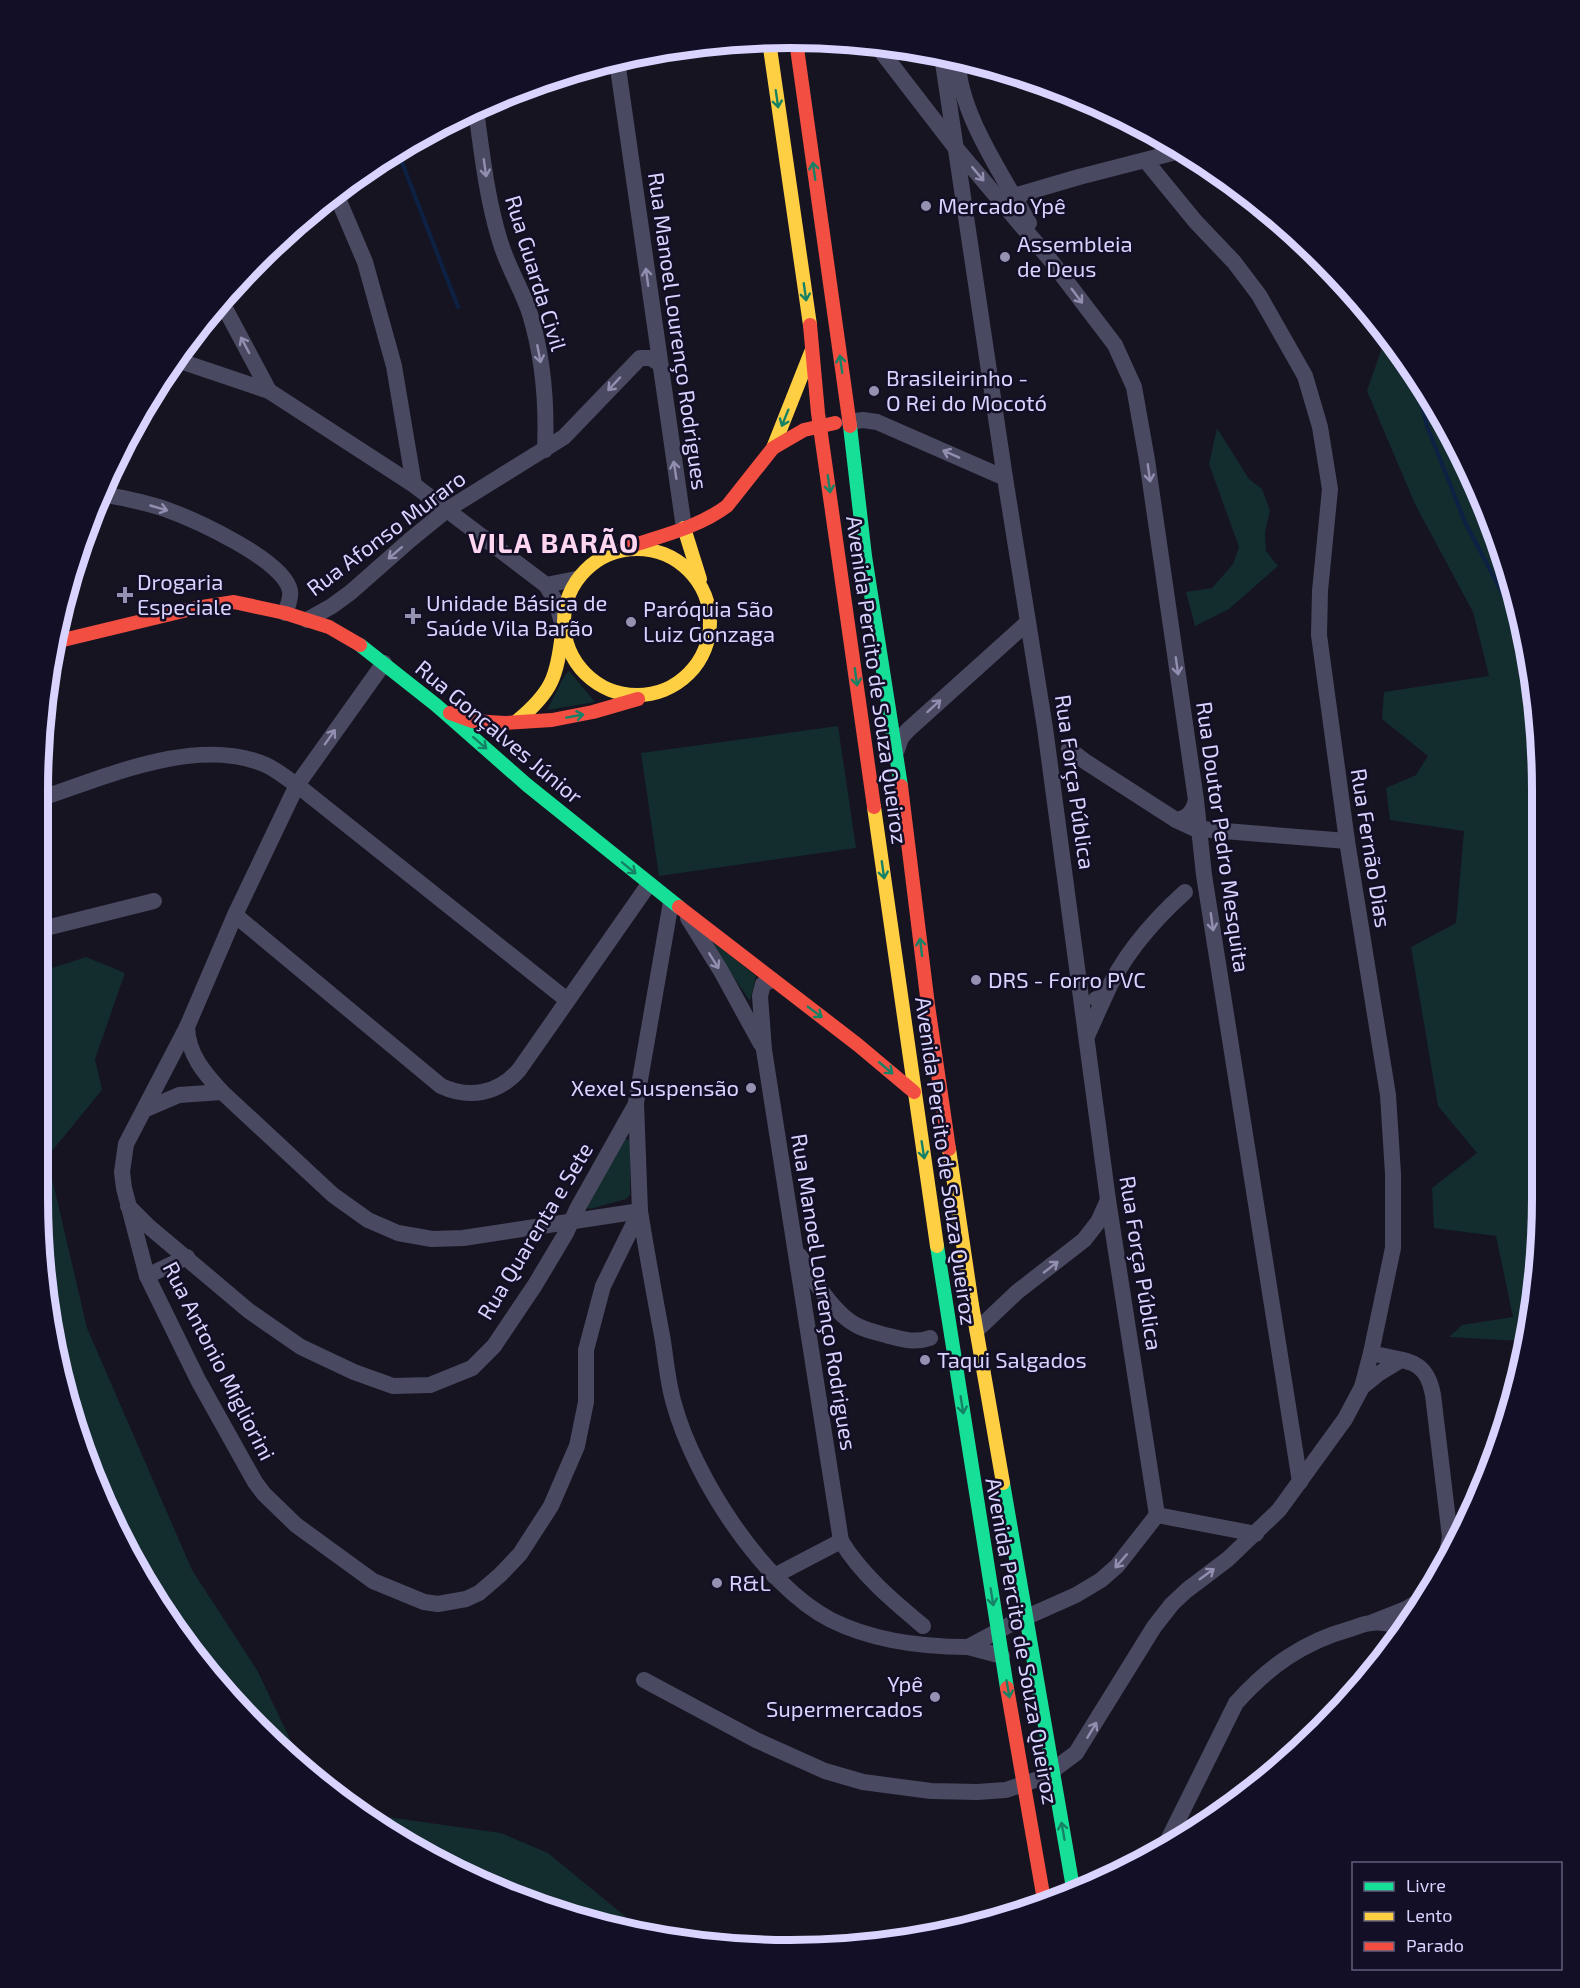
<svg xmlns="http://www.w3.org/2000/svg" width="1580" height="1988" font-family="'Exo 2',sans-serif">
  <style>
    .green { fill: #132c2d }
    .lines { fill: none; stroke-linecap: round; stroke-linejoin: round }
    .stream { stroke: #0d2144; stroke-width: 4 }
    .street { stroke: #4a4962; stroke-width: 16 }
    .fast { stroke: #16e098; stroke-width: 14 }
    .slow { stroke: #ffcf43; stroke-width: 14 }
    .jam { stroke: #f24e42; stroke-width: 14 }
    .oneway { stroke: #158265 }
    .oneway2 { stroke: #928eb0 }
    .poi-dot { fill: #9591b1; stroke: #130f26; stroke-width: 2 }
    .labels { text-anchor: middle; stroke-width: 5; stroke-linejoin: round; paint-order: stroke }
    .poi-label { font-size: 22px; fill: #d9d4ff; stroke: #130f26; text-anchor: start }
    .street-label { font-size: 22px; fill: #d9d4ff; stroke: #130f26 }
    .district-label { font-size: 28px; font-weight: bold; letter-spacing: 1.5px; fill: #ffd6f0; stroke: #130f26 }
    .rim { fill: none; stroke: #d9d4ff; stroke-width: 8 }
  </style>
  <rect width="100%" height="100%" fill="#161421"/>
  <g class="green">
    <path d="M1386 336C1414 375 1458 427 1466 475L1508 574 1541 740 1542 1198 1528 1344 1524 1358 1520 1341 1449 1337 1462 1325 1513 1317 1496 1236 1434 1228 1432 1188 1477 1153 1438 1106 1411 947 1456 923 1464 831 1390 820 1386 788 1416 775 1428 756 1382 719 1384 692 1489 676 1473 612 1415 504 1367 391Z"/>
    <polygon points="1217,428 1249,479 1262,489 1270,510 1265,533 1266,551 1278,566 1229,609 1195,626 1186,592 1212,588 1233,564 1239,547 1209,464"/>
    <polygon points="569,671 595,702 547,710 565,675"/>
    <polygon points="838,726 856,848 659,876 641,753"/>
    <polygon points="704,934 756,976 750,1001"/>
    <polygon points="86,957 125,973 95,1059 102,1090 47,1157 87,1328 192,1570 257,1670 292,1743 336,1790 258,1730 138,1574 63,1392 38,1198 38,1048 41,1041 38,1033 38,969 43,971"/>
    <polygon points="624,1139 627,1139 630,1141 630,1195 626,1199 590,1209 587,1208"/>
    <polygon points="358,1807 380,1816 501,1833 548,1853 643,1931 595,1925 413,1850"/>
  </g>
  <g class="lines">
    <g class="stream">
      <polyline points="401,160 458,307"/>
      <polyline points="1415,377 1427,426 1465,522 1508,604 1515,612"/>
    </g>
    <g class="street">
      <polyline points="881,51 955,147 1048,257 1115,345 1134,387 1147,460 1196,800 1204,875 1300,1482"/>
      <polyline points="942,56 1005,478 1045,728 1108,1200 1157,1515"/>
      <polyline points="952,58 987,64"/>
      <path d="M958 60C958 112 1004 177 1029 223"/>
      <polyline points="617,61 684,528"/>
      <path d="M476 110C482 154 487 199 500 241 507 266 522 289 530 314 543 357 547 405 545 450"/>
      <path d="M1146 161 1195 221 1234 262 1259 295 1305 376 1320 427 1330 489 1320 591 1319 635 1347 841 1388 1095 1393 1174V1248L1371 1353C1404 1362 1426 1356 1433 1395L1450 1537 1447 1553"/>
      <polyline points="336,194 365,262 394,366 414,485"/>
      <polyline points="1014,196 1079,177 1180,151"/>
      <polyline points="220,299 269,391"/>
      <polyline points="177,360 269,391 414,485 546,585"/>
      <polyline points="849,422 863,420 877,422 1005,478"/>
      <path d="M102 494C123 498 145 502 165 509 193 519 285 560 290 591 291 598 288 606 285 613"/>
      <polyline points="307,620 332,606 351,592 410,540 448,509 564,437 640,358 651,358 660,364"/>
      <polyline points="563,626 556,602 546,585 576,579"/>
      <polyline points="384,663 297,785 235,915 187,1027 126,1144 122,1172 124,1188 147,1276 198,1380 255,1482 264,1494 296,1525 373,1581 424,1602 438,1604 466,1599 479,1593 500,1575 520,1554 551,1506 577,1446 586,1402 586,1350 603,1286 640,1211 636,1103 671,902"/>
      <polyline points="1069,749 1086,762 1176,820"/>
      <polyline points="897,750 901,738 908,730 1028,622"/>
      <path d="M39 799C105 777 198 735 266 765 277 770 287 779 297 785L567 1000"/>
      <path d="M1196 800C1193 812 1188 818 1176 820L1193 828 1200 829 1347 841"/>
      <path d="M235 915 441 1086C469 1099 498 1094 519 1070L649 884"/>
      <polyline points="688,918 721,971 761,1044"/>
      <polyline points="38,930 154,901"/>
      <path d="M772 980 763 984 760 996 764 1050 841 1541C862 1575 892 1600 923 1626"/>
      <path d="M1105 996C1122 957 1154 920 1185 892"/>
      <path d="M187 1027C188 1054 204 1073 222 1092L333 1195 368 1220 398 1233 432 1239 463 1238 640 1211C647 1255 655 1298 663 1341 666 1362 668 1384 674 1404 694 1477 763 1585 831 1620 873 1641 922 1647 968 1647"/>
      <polyline points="1088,1034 1105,996 1096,999"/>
      <polyline points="144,1110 179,1095 222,1092"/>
      <polyline points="128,1206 147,1225 249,1311 301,1347 354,1372 393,1386 430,1385 472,1368 494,1346 535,1285 566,1233 577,1209 636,1104"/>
      <path d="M800 1256C812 1279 835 1315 858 1326 868 1331 879 1333 889 1336 904 1340 915 1343 930 1338"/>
      <polyline points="147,1276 187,1257"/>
      <polyline points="977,1330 1017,1292 1084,1240 1098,1222 1108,1200"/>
      <polyline points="1362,1387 1378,1374 1401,1360"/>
      <polyline points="1157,1515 1256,1534"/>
      <polyline points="774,1576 841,1541"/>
      <polyline points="1373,1622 1406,1609 1419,1601"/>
      <polyline points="1002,1656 968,1647 1011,1624 1076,1595 1101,1580 1117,1566 1157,1515"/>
      <polyline points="644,1680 756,1740 825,1771 863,1782 931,1791 977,1792 1006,1790 1038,1779 1052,1771 1076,1753 1154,1627 1172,1604 1187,1590 1228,1559 1279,1510 1345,1419 1362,1387 1371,1353"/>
      <path d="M1162 1852 1236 1703C1268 1667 1303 1642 1350 1629 1357 1627 1365 1623 1372 1623 1382 1621 1394 1625 1404 1627"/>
    </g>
    <g class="fast">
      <polyline points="850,426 865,556 901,786"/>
      <polyline points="360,645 436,705 527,785 679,907"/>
      <polyline points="937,1246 1007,1688"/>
      <polyline points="1003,1483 1073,1888"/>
    </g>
    <g class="slow">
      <polyline points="769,41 810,325"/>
      <polyline points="773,448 811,352"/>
      <polyline points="684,528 700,579"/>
      <circle cx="637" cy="622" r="73"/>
      <path d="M517 721C552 692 557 677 562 633"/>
      <polyline points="874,807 937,1246"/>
      <polyline points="949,1149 972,1305 1003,1483"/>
    </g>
    <g class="jam">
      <polyline points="796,41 850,426"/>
      <polyline points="810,325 818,413 874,807"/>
      <path d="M631 546C664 535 699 527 727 506L773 448 804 430 835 423"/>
      <polyline points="59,641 196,608 234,602 285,613 329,627 360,645"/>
      <polyline points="450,713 472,721 505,723 552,720 593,712 638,699"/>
      <polyline points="901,786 928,1005 949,1149"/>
      <polyline points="679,907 858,1045 914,1092"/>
      <polyline points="1007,1688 1044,1900"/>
    </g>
  </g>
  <defs><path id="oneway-shaft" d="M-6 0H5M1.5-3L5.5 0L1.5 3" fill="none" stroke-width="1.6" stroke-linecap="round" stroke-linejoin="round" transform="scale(1.5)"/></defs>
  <g class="oneway">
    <use href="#oneway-shaft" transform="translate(777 99) rotate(82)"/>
    <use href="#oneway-shaft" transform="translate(814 171) rotate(-98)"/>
    <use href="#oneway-shaft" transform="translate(805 292) rotate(82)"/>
    <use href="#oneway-shaft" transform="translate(841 364) rotate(-98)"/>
    <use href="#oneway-shaft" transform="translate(785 418) rotate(112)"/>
    <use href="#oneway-shaft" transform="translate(829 484) rotate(82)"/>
    <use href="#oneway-shaft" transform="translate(856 677) rotate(82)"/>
    <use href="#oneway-shaft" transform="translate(575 716) rotate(-10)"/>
    <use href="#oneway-shaft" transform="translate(480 743) rotate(41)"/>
    <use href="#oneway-shaft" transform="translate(629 868) rotate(39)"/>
    <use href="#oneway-shaft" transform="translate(883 870) rotate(82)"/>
    <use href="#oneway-shaft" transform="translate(921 947) rotate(-97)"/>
    <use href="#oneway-shaft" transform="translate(815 1012) rotate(37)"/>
    <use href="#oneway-shaft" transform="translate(886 1068) rotate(40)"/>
    <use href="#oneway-shaft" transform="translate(923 1150) rotate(81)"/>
    <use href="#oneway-shaft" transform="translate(962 1405) rotate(81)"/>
    <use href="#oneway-shaft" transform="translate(992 1597) rotate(81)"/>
    <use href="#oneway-shaft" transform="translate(1008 1689) rotate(80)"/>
    <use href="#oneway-shaft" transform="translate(1063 1831) rotate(-100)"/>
  </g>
  <g class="oneway2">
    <use href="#oneway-shaft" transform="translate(485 168) rotate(82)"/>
    <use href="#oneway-shaft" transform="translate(978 174) rotate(50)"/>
    <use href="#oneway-shaft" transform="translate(647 277) rotate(-98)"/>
    <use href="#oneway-shaft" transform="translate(1077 296) rotate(53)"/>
    <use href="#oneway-shaft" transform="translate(245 345) rotate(-118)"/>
    <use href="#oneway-shaft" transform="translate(539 354) rotate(79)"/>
    <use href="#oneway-shaft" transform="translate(614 384) rotate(133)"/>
    <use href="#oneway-shaft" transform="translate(951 454) rotate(-156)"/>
    <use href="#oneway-shaft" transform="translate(675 470) rotate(-99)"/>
    <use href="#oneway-shaft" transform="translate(1149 473) rotate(82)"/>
    <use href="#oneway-shaft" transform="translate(159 508) rotate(16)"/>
    <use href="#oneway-shaft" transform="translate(395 553) rotate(139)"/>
    <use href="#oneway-shaft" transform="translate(1177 666) rotate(82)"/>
    <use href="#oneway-shaft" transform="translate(934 706) rotate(-42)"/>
    <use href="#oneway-shaft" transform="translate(330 737) rotate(-55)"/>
    <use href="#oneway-shaft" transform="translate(1212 922) rotate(82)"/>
    <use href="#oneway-shaft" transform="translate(714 961) rotate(58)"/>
    <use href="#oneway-shaft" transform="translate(1051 1267) rotate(-38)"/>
    <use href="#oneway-shaft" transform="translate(1121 1561) rotate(131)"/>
    <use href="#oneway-shaft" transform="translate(1207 1574) rotate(-36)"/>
    <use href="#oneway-shaft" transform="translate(1092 1730) rotate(-59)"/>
  </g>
  <g class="poi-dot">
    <circle cx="926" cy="206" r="6"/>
    <circle cx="1005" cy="257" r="6"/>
    <circle cx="874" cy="391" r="6"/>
    <path d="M122 586h6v6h6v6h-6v6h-6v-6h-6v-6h6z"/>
    <path d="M410 607h6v6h6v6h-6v6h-6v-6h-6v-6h6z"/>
    <circle cx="631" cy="622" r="6"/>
    <circle cx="976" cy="980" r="6"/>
    <circle cx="751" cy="1088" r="6"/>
    <circle cx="925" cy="1360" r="6"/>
    <circle cx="717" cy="1583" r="6"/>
    <circle cx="935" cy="1697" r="6"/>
  </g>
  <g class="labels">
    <g class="poi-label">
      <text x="938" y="214">Mercado Ypê</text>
      <text x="1017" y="252">Assembleia<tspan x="1017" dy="25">de Deus</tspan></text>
      <text x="886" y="386">Brasileirinho -<tspan x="886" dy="25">O Rei do Mocotó</tspan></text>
      <text x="137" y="590">Drogaria<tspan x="137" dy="25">Especiale</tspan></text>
      <text x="426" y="611">Unidade Básica de<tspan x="426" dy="25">Saúde Vila Barão</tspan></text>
      <text x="643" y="617">Paróquia São<tspan x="643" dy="25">Luiz Gonzaga</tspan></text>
      <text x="988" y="988">DRS - Forro PVC</text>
      <text x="739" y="1096" text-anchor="end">Xexel Suspensão</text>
      <text x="937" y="1368">Taqui Salgados</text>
      <text x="729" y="1591">R&amp;L</text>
      <text x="923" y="1692" text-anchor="end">Ypê<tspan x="923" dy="25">Supermercados</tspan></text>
    </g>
    <g class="street-label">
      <text transform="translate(536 273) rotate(73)" y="8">Rua Guarda Civil</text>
      <text transform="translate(678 331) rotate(82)" y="8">Rua Manoel Lourenço Rodrigues</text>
      <text transform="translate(386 533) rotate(-37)" y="8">Rua Afonso Muraro</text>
      <text transform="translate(877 680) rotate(82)" y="8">Avenida Percito de Souza Queiroz</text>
      <text transform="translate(499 732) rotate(40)" y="8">Rua Gonçalves Júnior</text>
      <text transform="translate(1075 782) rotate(82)" y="8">Rua Força Pública</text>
      <text transform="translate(1223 837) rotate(82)" y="8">Rua Doutor Pedro Mesquita</text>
      <text transform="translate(1371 848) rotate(81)" y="8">Rua Fernão Dias</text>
      <text transform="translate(946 1161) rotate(82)" y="8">Avenida Percito de Souza Queiroz</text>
      <text transform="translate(535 1231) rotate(-59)" y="8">Rua Quarenta e Sete</text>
      <text transform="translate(1141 1263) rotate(81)" y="8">Rua Força Pública</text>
      <text transform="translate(824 1292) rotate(81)" y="8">Rua Manoel Lourenço Rodrigues</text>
      <text transform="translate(219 1361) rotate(63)" y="8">Rua Antonio Migliorini</text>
      <text transform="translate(1022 1641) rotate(80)" y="8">Avenida Percito de Souza Queiroz</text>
    </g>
    <g class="district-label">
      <text x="554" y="553">VILA BARÃO</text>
    </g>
  </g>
  <path d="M0 0H1580V1988H0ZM790 48H790A742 742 0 0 1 1532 790V1198A742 742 0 0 1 790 1940H790A742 742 0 0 1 48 1198V790A742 742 0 0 1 790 48Z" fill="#130f26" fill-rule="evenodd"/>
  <path class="rim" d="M790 48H790A742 742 0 0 1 1532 790V1198A742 742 0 0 1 790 1940H790A742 742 0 0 1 48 1198V790A742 742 0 0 1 790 48Z"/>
  <rect x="1352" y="1862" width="210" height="108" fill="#130f26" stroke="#625e7d" stroke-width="1.5"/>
  <rect x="1364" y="1882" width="30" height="9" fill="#16e098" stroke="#625e7d" stroke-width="1.5"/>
  <text x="1406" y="1892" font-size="18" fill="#d9d4ff">Livre</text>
  <rect x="1364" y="1912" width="30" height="9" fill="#ffcf43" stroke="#625e7d" stroke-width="1.5"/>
  <text x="1406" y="1922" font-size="18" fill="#d9d4ff">Lento</text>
  <rect x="1364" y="1942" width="30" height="9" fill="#f24e42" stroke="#625e7d" stroke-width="1.5"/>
  <text x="1406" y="1952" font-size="18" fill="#d9d4ff">Parado</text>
</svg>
